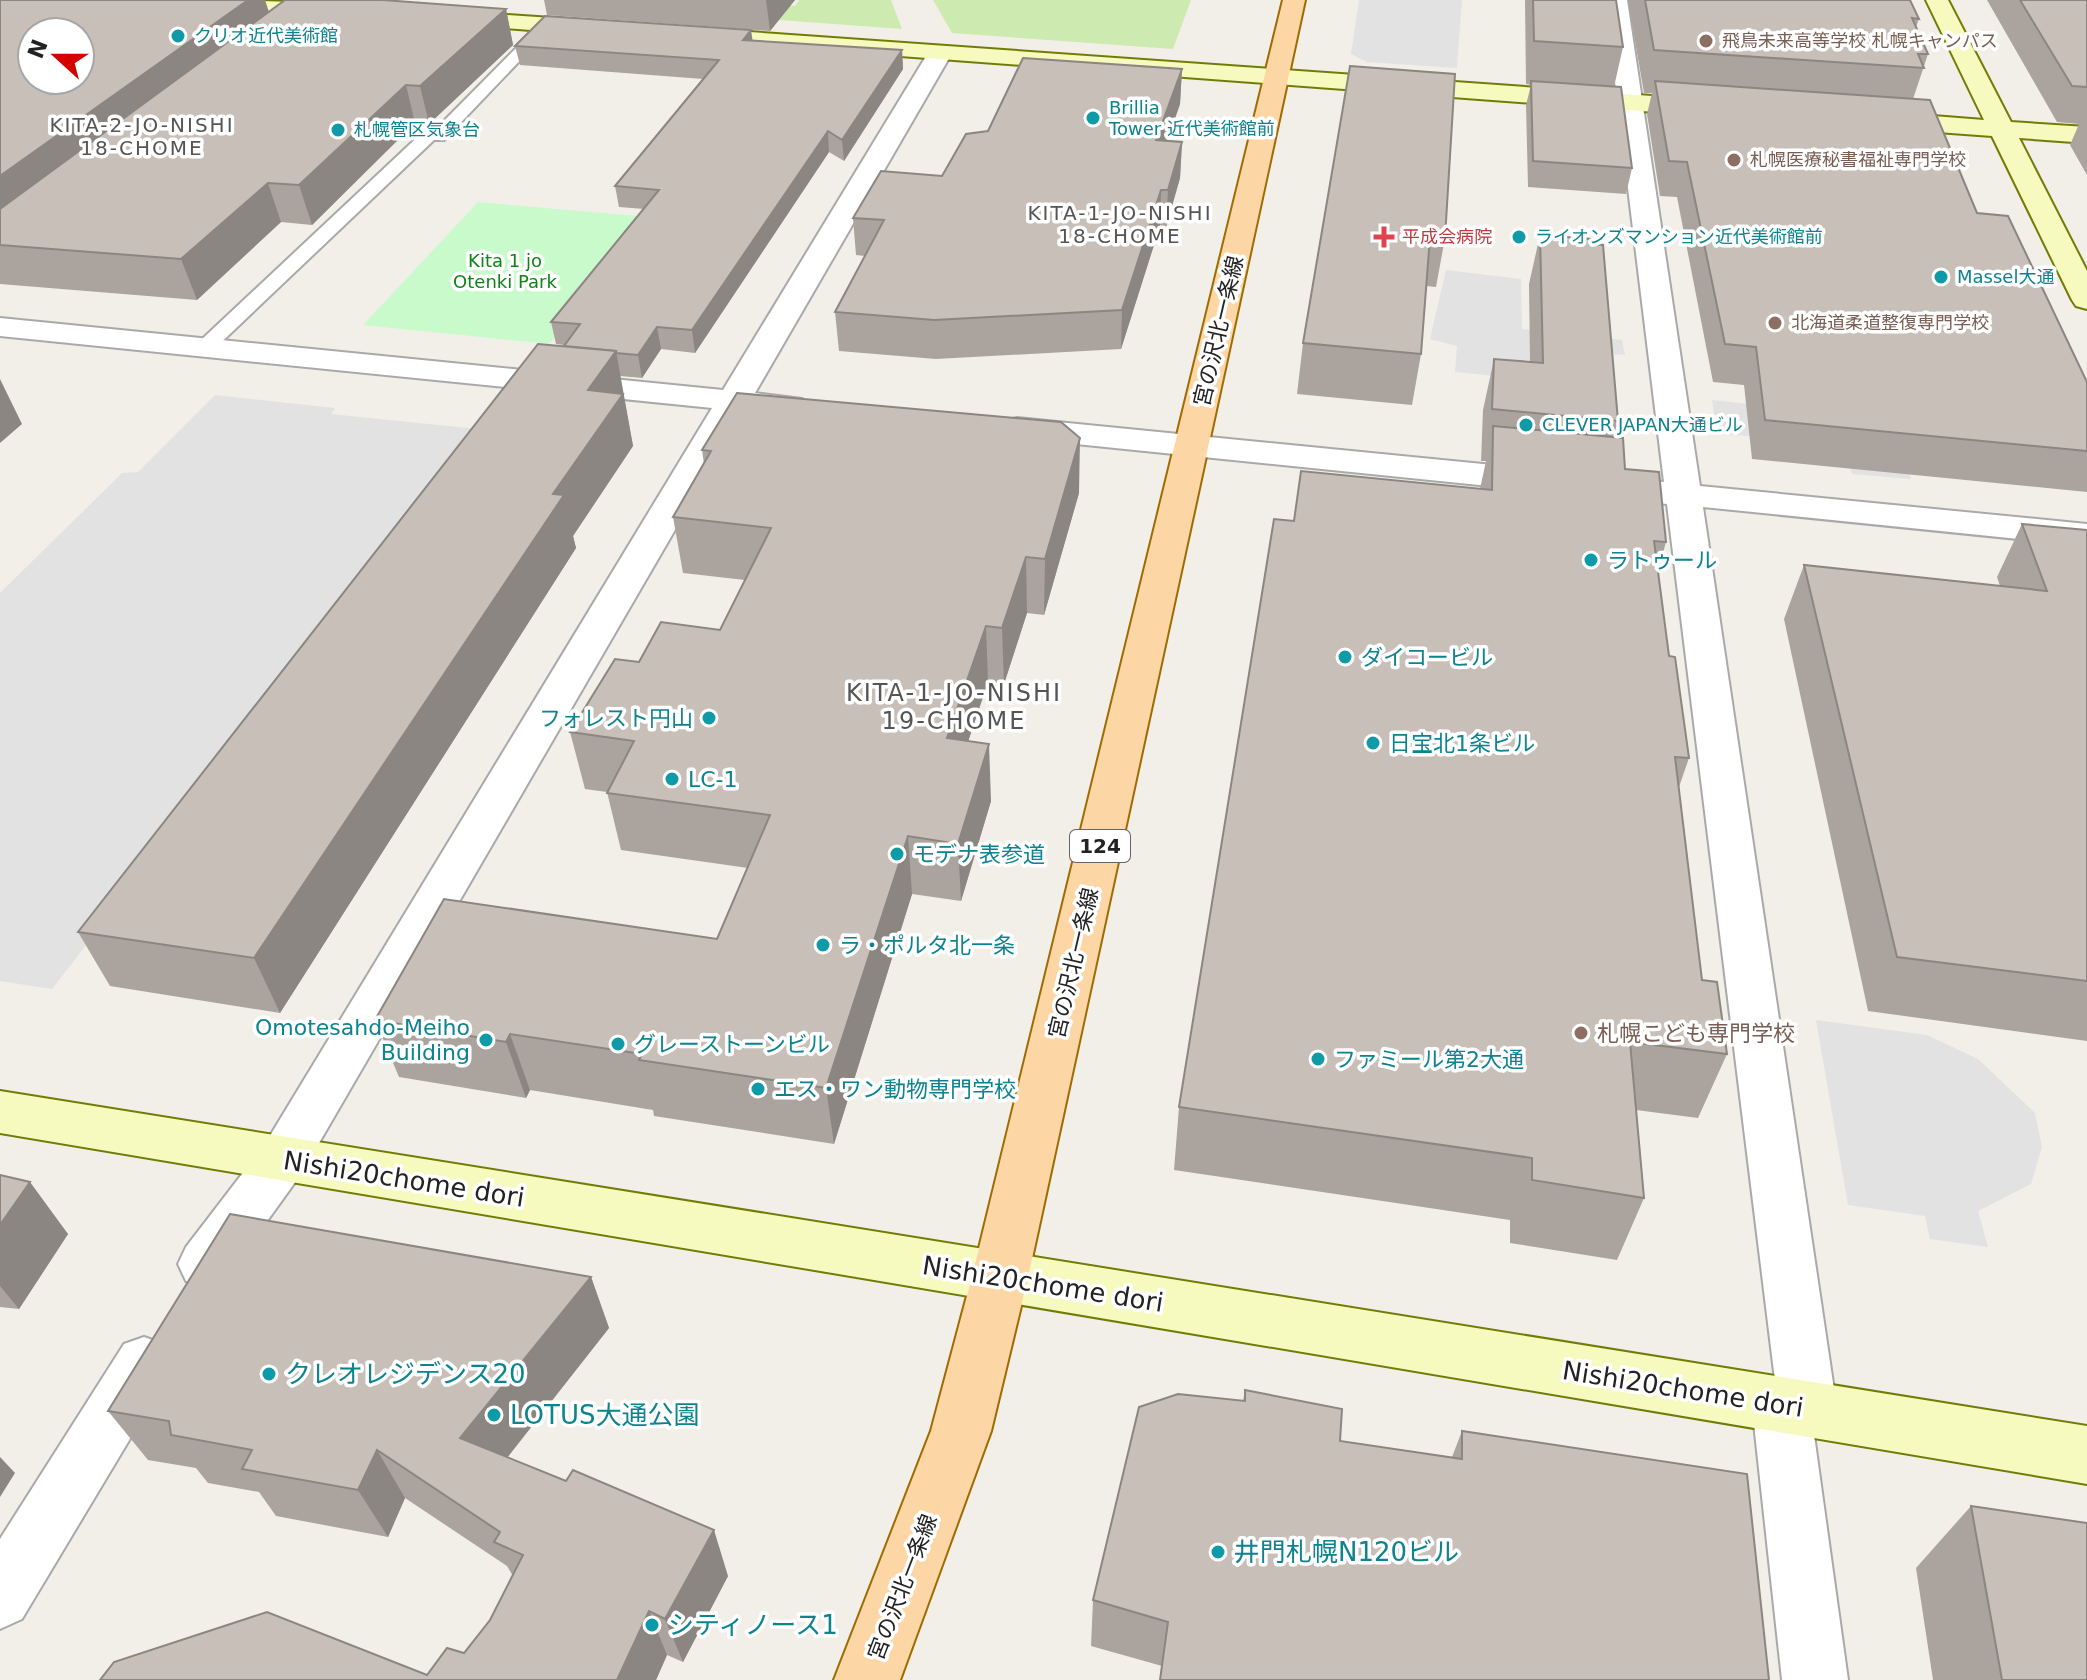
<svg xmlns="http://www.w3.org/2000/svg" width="2087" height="1680" font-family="'DejaVu Sans','Noto Sans JP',sans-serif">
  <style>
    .grass { fill: #cdebb0 }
    .park { fill: #c8facc }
    .parking { fill: #e2e2e2 }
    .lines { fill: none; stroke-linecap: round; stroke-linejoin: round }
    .lane-casing { stroke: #a9a9a9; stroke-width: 4 }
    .street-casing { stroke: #a9a9a9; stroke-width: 4 }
    .secondary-casing { stroke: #707d05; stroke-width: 4 }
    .primary-casing { stroke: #a06b00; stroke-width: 4 }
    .lane { fill: #fff; fill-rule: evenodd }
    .street { fill: #fff; fill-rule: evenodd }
    .secondary { fill: #f7fabf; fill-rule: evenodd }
    .primary { fill: #fcd6a4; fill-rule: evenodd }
    .wall { fill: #aba49e }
    .shaded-wall { fill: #8b8681 }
    .building { fill: #c7bfb8; stroke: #8b8681; stroke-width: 2; fill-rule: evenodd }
    .culture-dot { fill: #0f9aa8; stroke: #fff; stroke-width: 3 }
    .education-dot { fill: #8d6e63; stroke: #fff; stroke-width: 3 }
    .health-dot { fill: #e0444e; stroke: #fff; stroke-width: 3 }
    .labels { text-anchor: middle; stroke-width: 7; stroke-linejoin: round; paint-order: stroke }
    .far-culture-label { font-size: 18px; fill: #0d838f; stroke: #fff; text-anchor: start }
    .far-education-label { font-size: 18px; fill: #785e54; stroke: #fff; text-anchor: start }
    .far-health-label { font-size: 18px; fill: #be3a42; stroke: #fff; text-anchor: start }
    .far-park-label { font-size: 18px; fill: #0c8416; stroke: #fff }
    .far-neighbourhood-label { font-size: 20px; letter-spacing: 2px; fill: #555; stroke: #fff }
    .shield { fill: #fff; stroke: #646464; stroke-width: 2 }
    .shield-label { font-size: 20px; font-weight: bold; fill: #222 }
    .street-label { font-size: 22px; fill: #222; stroke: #fff }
    .culture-label { font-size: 22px; fill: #0d838f; stroke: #fff; text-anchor: start }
    .education-label { font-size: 22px; fill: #785e54; stroke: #fff; text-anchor: start }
    .neighbourhood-label { font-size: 24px; letter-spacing: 2px; fill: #555; stroke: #fff }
    .near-street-label { font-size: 26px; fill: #222; stroke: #fff }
    .near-culture-label { font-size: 26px; fill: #0d838f; stroke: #fff; text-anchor: start }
  </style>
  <rect width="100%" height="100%" fill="#f2efe9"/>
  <g class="grass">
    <polygon points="563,0 718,0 795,6 799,0 891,0 902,29 559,4"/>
    <polygon points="933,0 1191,0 1173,49 952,33"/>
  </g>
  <polygon class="park" points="478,202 649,217 549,344 363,325"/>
  <g class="parking">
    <polygon points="1359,0 1462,0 1457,68 1367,62 1351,54"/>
    <polygon points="1446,270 1521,279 1522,329 1622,340 1625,355 1584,352 1583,384 1455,372 1457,346 1430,339"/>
    <polygon points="215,395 335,408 331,414 487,430 52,989 0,981 0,593 122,473 138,472"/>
    <polygon points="1712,400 1893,419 1911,479 1852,474 1843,445 1717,433"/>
    <polygon points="1816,1020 1927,1035 1978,1059 2035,1113 2042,1147 2031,1184 1978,1211 1988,1247 1930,1239 1925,1216 1848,1205"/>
  </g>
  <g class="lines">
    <g class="lane-casing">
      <polygon id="lane" points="538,26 550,29 444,140 434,140 212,351 198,351 195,347 198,343 424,131 434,131"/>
    </g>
    <g class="street-casing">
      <g id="street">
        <polygon points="1605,0 1627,0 1700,486 2087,524 2087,546 1703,507 1837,1410 1829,1429 1814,1435 1848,1680 1782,1680 1752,1405 1760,1386 1775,1380 1667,504 1017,438 1005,435 1000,428 1005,421 1017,418 1664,482"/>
        <polygon points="940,46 952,53 755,393 802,399 806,406 802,413 790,416 744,411 301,1174 224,1281 205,1288 186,1281 178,1264 186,1247 265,1144 712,408 0,336 0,318 723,390 928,53"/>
        <polygon points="144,1337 164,1344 173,1363 164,1382 22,1619 0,1629 0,1539 124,1344"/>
      </g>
    </g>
    <g class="secondary-casing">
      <g id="secondary">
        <path d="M192 0C218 0 335 0 348 10L337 17 203 7Z"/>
        <polygon points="1926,0 1948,0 2011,122 2087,127 2087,143 2019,138 2087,271 2087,309 2076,306 2072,300 1992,136 1882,128 1869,120 1882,112 1984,120"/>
        <polygon points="449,11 596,21 608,28 596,35 441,23 437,18"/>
        <polygon points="693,28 1709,100 1722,108 1709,116 685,40 681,35"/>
        <polygon points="0,1091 2087,1426 2087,1484 0,1133"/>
      </g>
    </g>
    <g class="primary-casing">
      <polygon id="primary" points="1283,0 1305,0 1028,1277 991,1431 900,1680 834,1680 931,1431 972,1277"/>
    </g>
    <use href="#lane" class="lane"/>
    <use href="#street" class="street"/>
    <use href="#secondary" class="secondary"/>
    <use href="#primary" class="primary"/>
  </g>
  <g class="wall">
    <polygon points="0,0 269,12 506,9 513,45 429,124 415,123 312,225 281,222 197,300 0,284"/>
    <polygon points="544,0 795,0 770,31 547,15"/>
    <polygon points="1525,0 1616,0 1623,47 1614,87 1632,168 1626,194 1528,187 1526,105 1531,85 1526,84"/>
    <polygon points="1628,0 1910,0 1919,19 1916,27 1928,54 1913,99 1977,213 2087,382 2087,492 1752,459 1744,385 1713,382 1677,197 1660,196 1647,114 1652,93 1644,93"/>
    <polygon points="1987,0 2087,0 2087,175 2070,145 2079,124 2057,122"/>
    <polygon points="753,41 902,50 903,69 844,161 829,152 695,353 661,349 642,378 620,376 633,446 573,536 576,548 280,1013 110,986 78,932 564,345 556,344 551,322 644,209 619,207 615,186 703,79 520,65 515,46"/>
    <polygon points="1350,66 1445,238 1436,287 1426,286 1421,354 1412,405 1297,394 1303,343"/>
    <polygon points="1182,69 1180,104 1167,141 1182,142 1180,178 1166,227 1160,226 1121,349 936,359 839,351 835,312 865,256 856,255 853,218 942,176 988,131"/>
    <polygon points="1540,235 1618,421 1613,438 1625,469 1666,542 1658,571 1669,656 1689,758 1679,787 1702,980 1727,1054 1698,1118 1636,1110 1644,1198 1617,1260 1510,1243 1510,1220 1174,1170 1179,1107 1294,521 1480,489 1486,461 1481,461 1483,410 1494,359 1530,362 1529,284"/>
    <polygon points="702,450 1079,493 1044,615 1027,613 1004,684 988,682 968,741 991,801 961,901 912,894 834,1144 654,1116 653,1110 530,1090 526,1098 399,1077 375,1020 717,939 748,868 621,850 607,792 585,789 570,732 639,662 720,630 745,580 683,573 673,517 704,464"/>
    <polygon points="2022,524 2087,530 2087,1041 1868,1011 1784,619 1804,565 2000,586 1997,577"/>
    <polygon points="0,1175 68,1234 19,1309 0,1307"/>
    <polygon points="591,1277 609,1328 507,1457 728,1576 683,1662 667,1655 656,1680 100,1680 427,1675 464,1653 490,1620 513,1576 507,1566 405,1498 388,1537 276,1516 259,1492 208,1483 196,1468 148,1460 108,1411"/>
    <polygon points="1245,1390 1340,1441 1452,1457 1462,1431 1747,1474 1162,1666 1091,1646 1093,1600 1243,1401"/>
    <polygon points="1971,1506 2087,1680 1933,1680 1916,1568"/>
  </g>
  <g class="shaded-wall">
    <polygon points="247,0 265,0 270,15 0,228 0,176"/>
    <polygon points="766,0 795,0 770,31"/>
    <polygon points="506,9 513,45 429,124 420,86"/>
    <polygon points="751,30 754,50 743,40"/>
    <polygon points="902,50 903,69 844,161 842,140"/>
    <polygon points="1182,69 1180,104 1155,176 1156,140"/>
    <polygon points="406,85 415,123 312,225 299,185"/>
    <polygon points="828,131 829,152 695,353 692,330"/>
    <polygon points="1182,142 1180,178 1166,227 1168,190"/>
    <polygon points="268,183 281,222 197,300 181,259"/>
    <polygon points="1161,190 1160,226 1121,349 1122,310"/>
    <polygon points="657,327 661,349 642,378 638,355"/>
    <polygon points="616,351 633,446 573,536 576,548 280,1013 254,958 553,494 588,390"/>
    <polygon points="0,379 22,424 0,443"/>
    <polygon points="1080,438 1079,493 1044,615 1045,559"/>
    <polygon points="1026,557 1027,613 1004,684 1002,628"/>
    <polygon points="986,626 988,682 950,796 947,738"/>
    <polygon points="989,744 991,801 961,901 958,844"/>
    <polygon points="908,836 912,894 834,1144 826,1088"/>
    <polygon points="510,1034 530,1090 526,1098 506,1042"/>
    <polygon points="30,1182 68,1234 19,1309 0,1286 0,1225"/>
    <polygon points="591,1277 609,1328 485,1486 460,1438"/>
    <polygon points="377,1450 405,1498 388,1537 358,1490"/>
    <polygon points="0,1457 15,1473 0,1497"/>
    <polygon points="714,1530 728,1576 683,1662 665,1619"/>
    <polygon points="649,1611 667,1655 656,1680 617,1680"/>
  </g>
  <g class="building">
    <path d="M0 0H248L0 176ZM32 32H80V80H32Z"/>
    <polygon points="285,0 383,0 506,9 420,86 406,85 299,185 268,183 181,259 0,245 0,209"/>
    <polygon points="1533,0 1616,0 1623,47 1534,41"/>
    <polygon points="1645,0 1910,0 1919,19 1912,18 1928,54 1918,54 1924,68 1654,50"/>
    <polygon points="2020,0 2087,0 2087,87 2072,86"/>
    <polygon points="545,16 751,30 743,40 902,50 842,140 828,131 692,330 657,327 638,355 616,353 616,351 564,346 580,324 551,322 659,190 615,186 719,60 515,46"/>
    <polygon points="1023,58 1182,69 1156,140 1182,142 1168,190 1161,190 1122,310 934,320 835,312 884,220 853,218 881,171 942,176 966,134 988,131"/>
    <polygon points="1350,66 1455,74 1445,238 1430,237 1421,354 1303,343"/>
    <polygon points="1531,81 1621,87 1632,168 1533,161"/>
    <polygon points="1655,81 1930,100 1977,213 2008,216 2087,382 2087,451 1765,420 1756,347 1725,344 1687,162 1669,161"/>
    <polygon points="1540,235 1590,239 1591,244 1603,245 1618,421 1492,409 1494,359 1543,363"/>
    <polygon points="538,344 616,351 588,390 623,394 553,494 564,495 254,958 78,932"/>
    <polygon points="737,393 1061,422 1080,438 1045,559 1026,557 1002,628 986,626 947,738 989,744 958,844 908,836 826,1088 639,1060 642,1054 510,1034 506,1042 375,1020 444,899 717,939 770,815 607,793 634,741 570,732 615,659 639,662 661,622 720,630 771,528 673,517 711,451 702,450"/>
    <polygon points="1493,426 1623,438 1625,469 1659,472 1666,542 1654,541 1669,656 1675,657 1689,758 1675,757 1702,980 1717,982 1727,1054 1630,1042 1644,1198 1532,1180 1532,1158 1179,1107 1274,519 1294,521 1301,471 1492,490"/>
    <polygon points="2022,524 2087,530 2087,981 1897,957 1804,565 2047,591"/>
    <polygon points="0,1175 30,1182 0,1225"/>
    <polygon points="230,1214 591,1277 460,1438 566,1481 573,1470 714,1530 665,1619 649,1611 617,1680 100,1680 114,1662 267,1612 427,1675 447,1648 464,1653 490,1620 523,1555 494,1542 500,1532 377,1450 358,1490 242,1469 252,1450 171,1435 169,1421 108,1411"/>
    <polygon points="1245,1390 1342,1409 1340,1441 1462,1459 1462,1431 1747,1474 1769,1680 1160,1680 1168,1622 1093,1600 1139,1407 1178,1394 1245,1401"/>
    <polygon points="1971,1506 2087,1523 2087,1680 2002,1680"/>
  </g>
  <g class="culture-dot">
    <circle cx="178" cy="36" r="8"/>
    <circle cx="1093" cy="118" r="8"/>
    <circle cx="338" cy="130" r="8"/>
    <circle cx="1519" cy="237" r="8"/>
    <circle cx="1941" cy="277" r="8"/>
    <circle cx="1526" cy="425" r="8"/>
    <circle cx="1591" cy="560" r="8"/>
    <circle cx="1345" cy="657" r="8"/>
    <circle cx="709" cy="718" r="8"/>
    <circle cx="1373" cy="743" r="8"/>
    <circle cx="672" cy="779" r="8"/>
    <circle cx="897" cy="854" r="8"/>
    <circle cx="823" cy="945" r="8"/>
    <circle cx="486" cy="1040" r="8"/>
    <circle cx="618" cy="1044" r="8"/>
    <circle cx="1318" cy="1059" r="8"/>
    <circle cx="758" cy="1089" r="8"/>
    <circle cx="269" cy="1374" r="8"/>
    <circle cx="494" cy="1415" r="8"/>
    <circle cx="1218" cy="1552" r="8"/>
    <circle cx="652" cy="1625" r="8"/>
  </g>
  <g class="education-dot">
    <circle cx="1706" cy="41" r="8"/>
    <circle cx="1734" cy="160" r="8"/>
    <circle cx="1775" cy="323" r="8"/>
    <circle cx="1581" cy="1033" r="8"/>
  </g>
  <path class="health-dot" d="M1380 225h8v8h8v8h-8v8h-8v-8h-8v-8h8z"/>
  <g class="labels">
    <g class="far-culture-label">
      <text x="194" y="42">クリオ近代美術館</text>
      <text x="1109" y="114">Brillia<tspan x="1109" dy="21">Tower 近代美術館前</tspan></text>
      <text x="354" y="136">札幌管区気象台</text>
      <text x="1535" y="243">ライオンズマンション近代美術館前</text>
      <text x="1957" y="283">Massel大通</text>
      <text x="1542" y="431">CLEVER JAPAN大通ビル</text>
    </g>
    <g class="far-education-label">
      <text x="1722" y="47">飛鳥未来高等学校 札幌キャンパス</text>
      <text x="1750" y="166">札幌医療秘書福祉専門学校</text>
      <text x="1791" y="329">北海道柔道整復専門学校</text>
    </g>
    <g class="far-health-label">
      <text x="1402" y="243">平成会病院</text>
    </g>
    <g class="far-park-label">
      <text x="505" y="267">Kita 1 jo<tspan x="505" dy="21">Otenki Park</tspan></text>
    </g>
    <g class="far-neighbourhood-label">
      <text x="142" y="132">KITA-2-JO-NISHI<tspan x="142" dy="23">18-CHOME</tspan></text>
      <text x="1120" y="220">KITA-1-JO-NISHI<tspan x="1120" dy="23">18-CHOME</tspan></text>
    </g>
    <rect class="shield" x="1070" y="830" width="60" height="32" rx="6"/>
    <g class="shield-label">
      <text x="1100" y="853">124</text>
    </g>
    <g class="street-label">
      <text transform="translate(1218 331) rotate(-77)" y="8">宮の沢北一条線</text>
      <text transform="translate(1073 963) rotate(-77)" y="8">宮の沢北一条線</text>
      <text transform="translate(902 1587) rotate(-69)" y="8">宮の沢北一条線</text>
    </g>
    <g class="culture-label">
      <text x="1607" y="568">ラトゥール</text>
      <text x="1361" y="665">ダイコービル</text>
      <text x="693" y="726" text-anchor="end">フォレスト円山</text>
      <text x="1389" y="751">日宝北1条ビル</text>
      <text x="688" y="787">LC-1</text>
      <text x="913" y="862">モデナ表参道</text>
      <text x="839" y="953">ラ・ポルタ北一条</text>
      <text x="470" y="1035" text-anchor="end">Omotesahdo-Meiho<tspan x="470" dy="25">Building</tspan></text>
      <text x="634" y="1052">グレーストーンビル</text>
      <text x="1334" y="1067">ファミール第2大通</text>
      <text x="774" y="1097">エス・ワン動物専門学校</text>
    </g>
    <g class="education-label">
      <text x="1597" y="1041">札幌こども専門学校</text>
    </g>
    <g class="neighbourhood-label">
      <text x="954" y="701">KITA-1-JO-NISHI<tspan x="954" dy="28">19-CHOME</tspan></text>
    </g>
    <g class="near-street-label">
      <text transform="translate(404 1179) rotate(9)" y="9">Nishi20chome dori</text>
      <text transform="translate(1043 1284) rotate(9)" y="9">Nishi20chome dori</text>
      <text transform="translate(1683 1389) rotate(9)" y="9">Nishi20chome dori</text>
    </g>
    <g class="near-culture-label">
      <text x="285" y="1383">クレオレジデンス20</text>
      <text x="510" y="1424">LOTUS大通公園</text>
      <text x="1234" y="1561">井門札幌N120ビル</text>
      <text x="668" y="1634">シティノース1</text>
    </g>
  </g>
  <g transform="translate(56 56) rotate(291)"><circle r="38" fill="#ffffff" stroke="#a7a7a7" stroke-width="2"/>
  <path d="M0-6L14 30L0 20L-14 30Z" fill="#d40000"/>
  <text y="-12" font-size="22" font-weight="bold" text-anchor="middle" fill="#222222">N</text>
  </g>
</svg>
